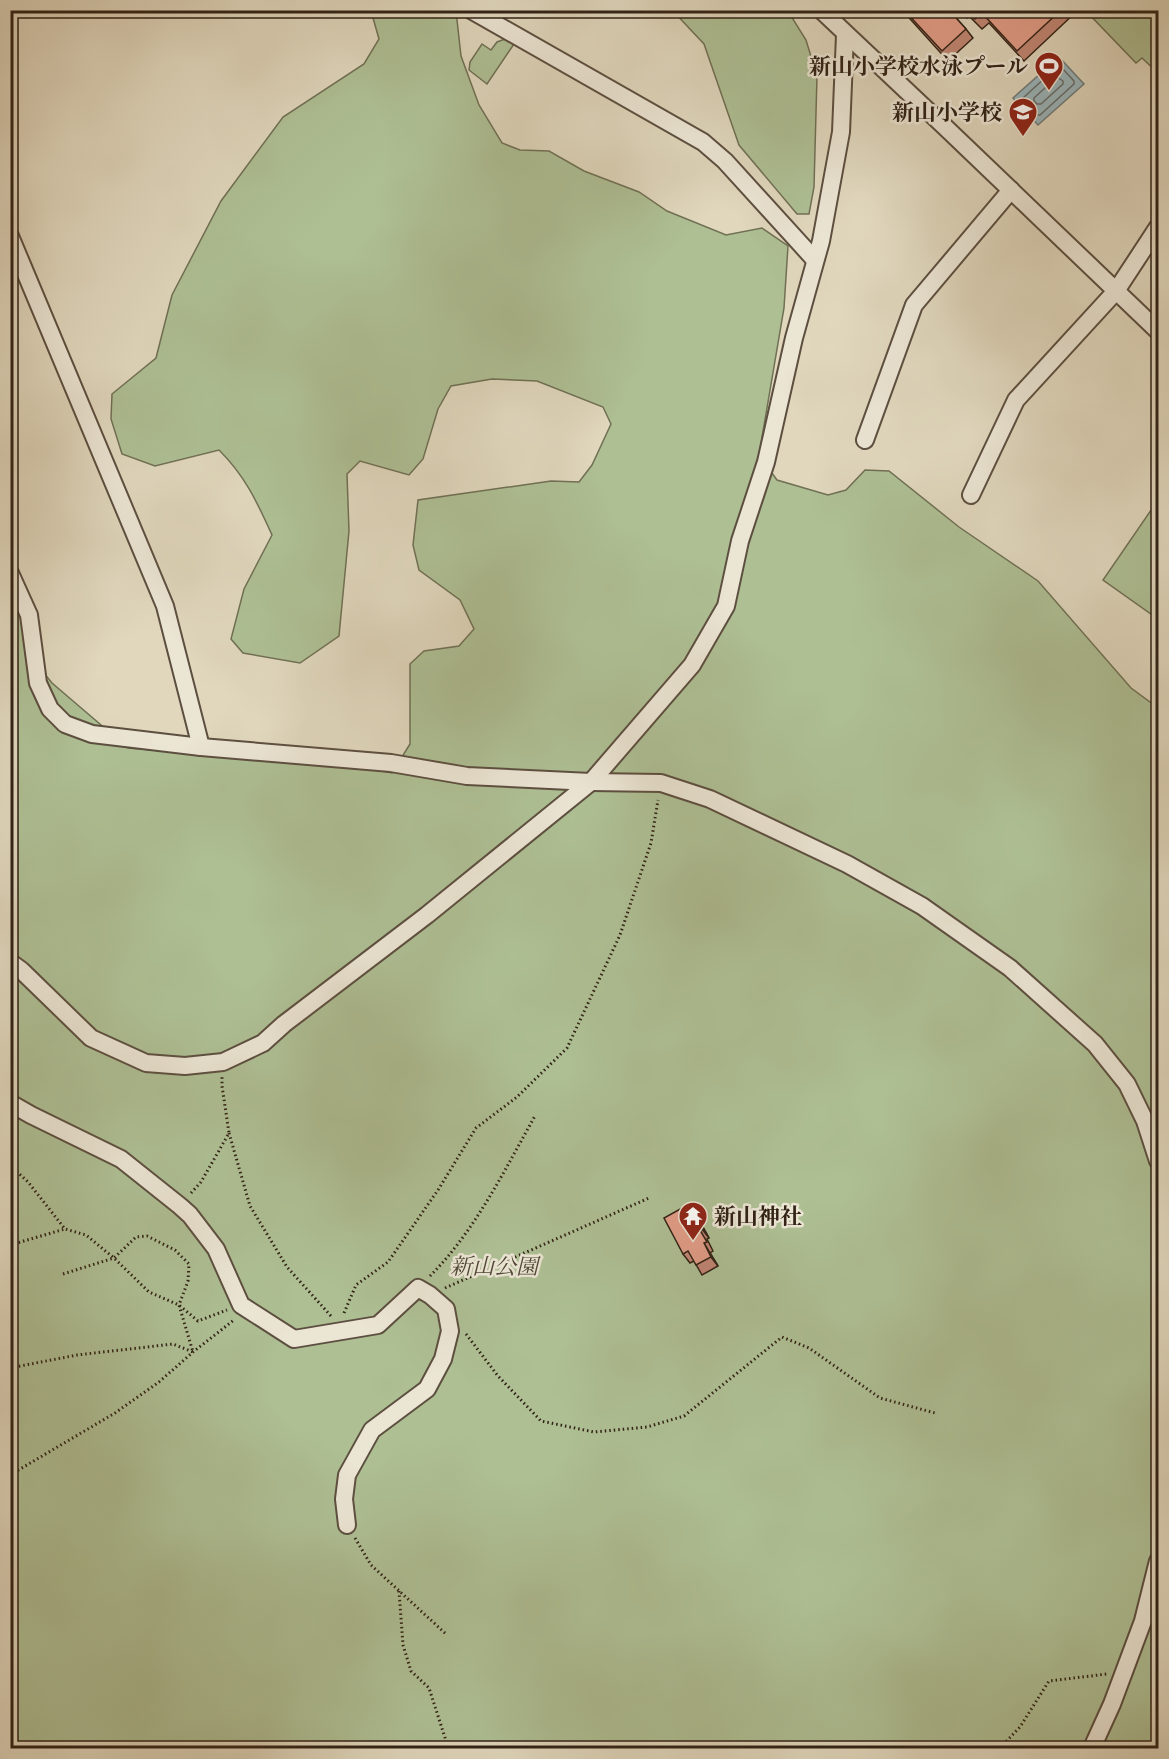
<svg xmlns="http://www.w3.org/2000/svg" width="1169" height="1759" font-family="'IM FELL Double Pica','Noto Serif JP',serif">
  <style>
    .green { fill: #aebf94; stroke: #707055; stroke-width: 1.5 }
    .water { fill: #9ab6bd; stroke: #707b7a; stroke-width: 1.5 }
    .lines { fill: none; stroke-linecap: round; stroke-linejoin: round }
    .shore { stroke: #666c6a; stroke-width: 1.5 }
    .minor-casing { stroke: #5d4f40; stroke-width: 20 }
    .path { stroke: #312216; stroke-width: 3; stroke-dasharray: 1.5 3; stroke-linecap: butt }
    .minor { stroke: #ebe5d4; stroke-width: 16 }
    .wall { fill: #c28775; stroke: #312216; stroke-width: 1.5 }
    .shaded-wall { fill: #9e6e5f; stroke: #312216; stroke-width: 1.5 }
    .building { fill: #e29d88; stroke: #312216; stroke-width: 1.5 }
    .labels { text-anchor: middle; stroke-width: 5; stroke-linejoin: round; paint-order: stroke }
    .poi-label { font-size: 22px; font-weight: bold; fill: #312216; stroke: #ebe5d4; text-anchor: end }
    .park-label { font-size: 22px; font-style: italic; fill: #504936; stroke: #ebe5d4 }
  </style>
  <rect width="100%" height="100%" fill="#e0d7bd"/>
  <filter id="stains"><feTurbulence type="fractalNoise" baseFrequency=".00333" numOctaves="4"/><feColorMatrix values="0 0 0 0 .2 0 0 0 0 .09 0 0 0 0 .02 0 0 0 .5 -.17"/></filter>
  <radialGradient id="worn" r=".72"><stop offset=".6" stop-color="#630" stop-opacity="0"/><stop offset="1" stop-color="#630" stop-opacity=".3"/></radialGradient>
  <g class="green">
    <polygon points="1088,10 1158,11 1158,73 1142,58 1136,63 1087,12"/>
    <path d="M371 11H456L461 56 479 105 502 143 520 150 549 151 584 171 639 192 667 211 726 235 762 228 788 246 784 308 759 455 777 480 828 495 846 490 865 470 889 471 959 527 1038 581 1131 688 1158 708V1748H11L10 595 22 619 27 652 52 683 128 748 359 767 392 773 410 744V664L424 651 459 646 474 629 460 600 419 570 413 545 418 500 551 481 579 482 592 465 611 424 603 407 537 381 492 379 451 386 438 409 423 459 409 475 360 461 347 474 349 531 339 636 300 663 243 653 231 639 244 589 272 535C257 502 246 477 219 450L155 466 122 454 111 419 112 394 156 358 172 295 221 201 283 117 364 64 379 39Z"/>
    <polygon points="673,11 788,11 806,40 817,76 814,187 809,214 797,214 739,145 704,44"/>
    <polygon points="505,39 514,44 487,84 469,70 470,62 482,44 491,50 497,42"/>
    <polygon points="1158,500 1158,619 1103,580"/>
  </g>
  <polygon class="water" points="1059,57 1084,84 1038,125 1013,98"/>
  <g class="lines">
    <g class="shore">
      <polygon points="1058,66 1061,67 1074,81 1074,84 1040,115 1037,115 1023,101 1023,98"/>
      <polygon points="1057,77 1063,81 1063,84 1041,104 1037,104 1034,101 1034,98"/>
    </g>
    <g class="minor-casing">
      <g id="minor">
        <polyline points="471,10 703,142 725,161 815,260"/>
        <polyline points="821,10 945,127 1158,331"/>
        <polyline points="10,236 165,606 201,747"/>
        <polyline points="865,440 914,305 1011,190"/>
        <polyline points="971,495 1016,400 1116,291 1158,227"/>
        <polyline points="10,573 29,615 38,683 50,709 65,724 92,734 201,747 391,763 467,776 591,782 661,783 710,799 847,864 922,906 1010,968 1095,1044 1127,1084 1145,1121 1158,1161"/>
        <polyline points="10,962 21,970 91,1038 146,1063 185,1066 223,1062 263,1043 284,1024 427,915 591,782 692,665 726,606 740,541 766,462 794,338 821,241 841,132 845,35"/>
        <polyline points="10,1103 31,1115 121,1159 180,1206 190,1215 216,1249 241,1305 294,1339 378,1325 418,1288 430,1295 446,1309 450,1331 443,1359 427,1389 372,1430 347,1475 344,1499 347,1525"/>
        <polyline points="1092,1748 1112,1704 1143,1621 1158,1561"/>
      </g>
    </g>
    <g class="path">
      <polyline points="229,1133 250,1206 287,1267 331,1316"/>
      <polyline points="10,1165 28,1182 65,1229 86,1235 114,1258 149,1292 179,1305 198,1321 227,1310"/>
      <polyline points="191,1193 201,1182 229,1133 222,1086 222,1077"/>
      <polyline points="10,1245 65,1229"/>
      <polyline points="63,1274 114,1258 136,1237 147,1236 175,1250 189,1264 188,1281 179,1305 193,1352"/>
      <path d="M430 1276C475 1231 504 1171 535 1116"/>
      <polyline points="445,1288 649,1198"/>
      <polyline points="344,1313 356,1285 388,1262 438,1190 476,1128 517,1097 567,1048 620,935 651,843 658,800"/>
      <polyline points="466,1334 498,1376 541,1421 594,1432 647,1427 684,1416 782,1337 809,1348 880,1398 935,1413"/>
      <polyline points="10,1368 77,1355 173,1344 193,1352"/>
      <polyline points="10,1475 115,1413 159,1382 193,1352 234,1320"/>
      <polyline points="355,1538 371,1565 446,1634"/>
      <polyline points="399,1591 403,1645 411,1671 429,1688 448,1747"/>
      <polyline points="1000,1748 1020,1727 1049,1681 1107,1674"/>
    </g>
    <use href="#minor" class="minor"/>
  </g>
  <g class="wall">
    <polygon points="902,10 949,10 966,29 973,38 948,61"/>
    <polygon points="961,10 1078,10 1024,61 989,23 982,29 969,16 967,18"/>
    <polygon points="692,1210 699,1220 709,1238 707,1239 713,1251 710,1253 718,1266 702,1275 694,1261 690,1263 683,1254 686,1214"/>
  </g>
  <g class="shaded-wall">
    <polygon points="692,1210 699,1220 709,1238 702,1229"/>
    <polygon points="704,1243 710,1253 718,1266 711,1257"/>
  </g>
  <g class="building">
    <polygon points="904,10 949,10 966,29 942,51"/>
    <polygon points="967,10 1061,10 1017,51 982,13 975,19"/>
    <polygon points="682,1208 685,1214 692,1210 702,1229 700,1230 707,1242 704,1243 711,1257 696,1265 688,1251 683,1254 664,1218"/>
  </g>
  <defs>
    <g id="stadium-pin" transform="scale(1.5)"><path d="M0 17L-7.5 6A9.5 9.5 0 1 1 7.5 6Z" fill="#8f2418" stroke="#ebe5d4"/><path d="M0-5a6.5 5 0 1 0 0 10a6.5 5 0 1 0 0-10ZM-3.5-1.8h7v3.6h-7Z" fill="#fff"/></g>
    <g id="school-pin" transform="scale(1.5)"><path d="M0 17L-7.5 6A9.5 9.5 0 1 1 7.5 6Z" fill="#8f2418" stroke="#ebe5d4"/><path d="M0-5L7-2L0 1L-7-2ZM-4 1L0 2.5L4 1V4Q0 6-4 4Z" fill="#fff"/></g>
    <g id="temple-pin" transform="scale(1.5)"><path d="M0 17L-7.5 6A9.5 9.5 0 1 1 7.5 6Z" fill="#8f2418" stroke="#ebe5d4"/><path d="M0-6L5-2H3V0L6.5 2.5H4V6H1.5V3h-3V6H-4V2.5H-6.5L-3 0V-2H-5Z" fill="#fff"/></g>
  </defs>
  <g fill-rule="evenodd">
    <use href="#stadium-pin" x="1049" y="66"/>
    <use href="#school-pin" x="1023" y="112"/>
    <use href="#temple-pin" x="693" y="1216"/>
  </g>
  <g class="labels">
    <g class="poi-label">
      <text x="1028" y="74">新山小学校水泳プール</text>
      <text x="1002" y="120">新山小学校</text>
      <text x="714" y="1224" text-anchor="start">新山神社</text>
    </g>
    <g class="park-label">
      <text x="494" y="1274">新山公園</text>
    </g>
  </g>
  <rect width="1169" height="1759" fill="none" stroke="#e0d7bd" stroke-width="36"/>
  <rect x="12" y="12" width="1145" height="1735" fill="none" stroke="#312216" stroke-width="3"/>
  <rect x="18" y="18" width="1133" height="1723" fill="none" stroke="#312216" stroke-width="1.5"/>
  <rect width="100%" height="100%" filter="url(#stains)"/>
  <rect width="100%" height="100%" fill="url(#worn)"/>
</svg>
